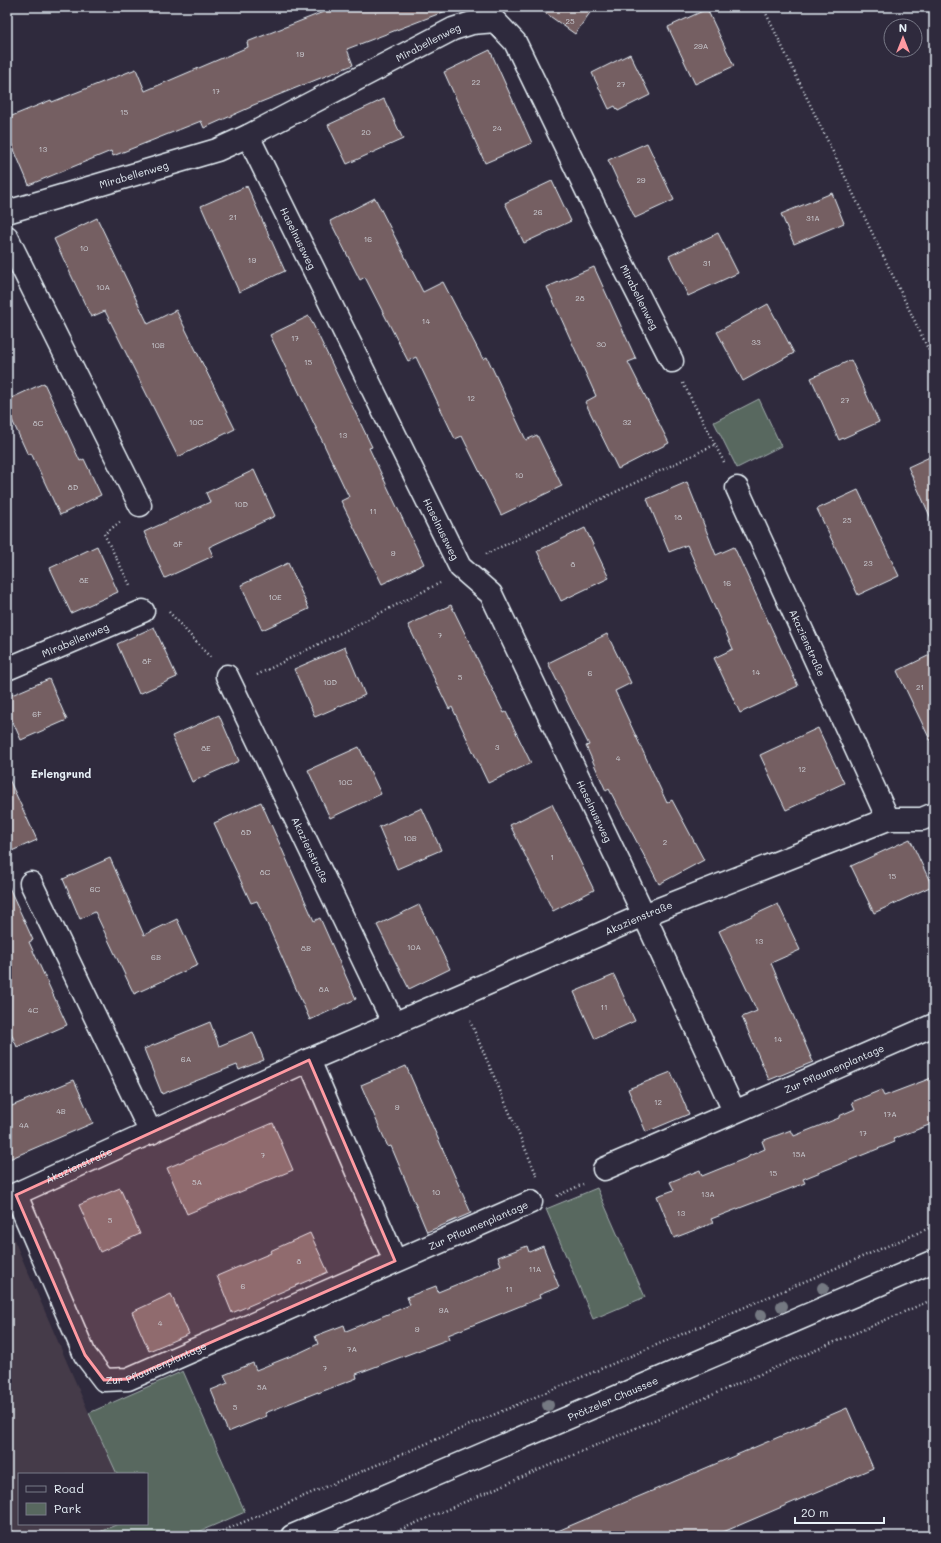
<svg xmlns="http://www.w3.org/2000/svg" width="941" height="1543" font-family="Mali,sans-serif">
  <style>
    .built { fill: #443a48 }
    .green { fill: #58685f; stroke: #a0acac }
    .building { fill: #745e62; stroke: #e8f1f8 }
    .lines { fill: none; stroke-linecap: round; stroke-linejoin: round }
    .street-casing { stroke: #e8f1f8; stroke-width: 25 }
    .secondary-casing { stroke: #e8f1f8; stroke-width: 25 }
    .path { stroke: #e8f1f8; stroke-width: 2.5; stroke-dasharray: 1 3; stroke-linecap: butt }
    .street { stroke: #2f2a3d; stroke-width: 22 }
    .secondary { stroke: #2f2a3d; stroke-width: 22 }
    .tree { fill: #757982 }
    .marked { fill: #ff9aa2; fill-opacity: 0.2; stroke: #ff9aa2; stroke-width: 3; stroke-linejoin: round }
    .labels { text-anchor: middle; stroke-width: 3; stroke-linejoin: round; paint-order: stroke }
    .number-label { font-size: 8px; fill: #cbccd2 }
    .street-label { font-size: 10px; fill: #e8f1f8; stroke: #2f2a3d }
    .neighbourhood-label { font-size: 11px; font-weight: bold; fill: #e8f1f8; stroke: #2f2a3d }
  </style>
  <rect width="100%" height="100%" fill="#2f2a3d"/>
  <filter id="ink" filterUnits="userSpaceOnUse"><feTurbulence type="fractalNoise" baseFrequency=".025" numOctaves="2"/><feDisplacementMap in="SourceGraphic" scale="8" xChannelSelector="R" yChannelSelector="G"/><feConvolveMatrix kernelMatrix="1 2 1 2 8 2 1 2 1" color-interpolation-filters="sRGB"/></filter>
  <g filter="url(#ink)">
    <polygon class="built" points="7,1226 8,1226 89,1413 117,1474 19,1474 19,1524 118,1524 90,1536 7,1536"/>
    <g class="green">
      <polygon points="759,399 781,446 737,468 714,422"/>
      <polygon points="597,1188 645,1297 593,1319 546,1209"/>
      <polygon points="183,1371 245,1512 189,1536 90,1536 118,1524 147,1524 147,1474 117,1474 89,1413"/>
    </g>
    <g class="building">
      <polygon points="336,7 451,7 451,9 347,49 353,65 251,106 251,107 204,128 201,121 113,156 111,151 29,185 7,133 7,118 51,100 52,102 136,69 145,91 248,47 247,42"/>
      <polygon points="537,7 594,7 575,34"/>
      <polygon points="707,9 734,66 695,84 668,27"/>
      <polygon points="490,50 532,143 485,163 444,72"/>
      <polygon points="630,54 650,95 618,111 615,106 609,109 592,73"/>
      <polygon points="384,99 403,139 347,164 328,125"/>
      <polygon points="647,143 674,200 635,218 608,160"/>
      <polygon points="552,181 571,221 524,243 505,203"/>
      <polygon points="247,186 285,271 239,292 201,206"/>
      <polygon points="832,193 844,223 794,244 781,214"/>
      <polygon points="375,198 423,292 443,282 483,359 487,357 526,440 537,435 562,486 501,515 462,436 455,439 416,357 408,361 365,277 360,280 330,221"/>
      <polygon points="97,218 148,324 176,310 235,429 178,457 105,311 91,317 54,239"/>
      <polygon points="718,233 738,273 688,296 669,256"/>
      <polygon points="594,267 636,359 628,362 669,443 618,469 585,402 596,396 547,287"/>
      <polygon points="768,304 794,353 743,381 717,332"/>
      <polygon points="309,316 372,447 369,448 424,564 382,584 341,501 349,497 295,384 294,385 270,335"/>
      <polygon points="851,360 879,422 839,440 811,378"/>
      <polygon points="44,383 80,461 84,459 101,495 60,515 31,453 28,455 7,409 7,400"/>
      <polygon points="934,455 934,525 908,467"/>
      <polygon points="254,470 275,516 209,547 213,556 165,578 144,532 210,502 206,493"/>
      <polygon points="687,482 716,555 734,547 798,686 740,713 714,658 733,649 687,545 669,552 647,499"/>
      <polygon points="858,490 899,576 858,595 817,509"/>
      <polygon points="585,528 609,578 561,601 537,551"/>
      <polygon points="97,546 118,592 71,613 50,568"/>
      <polygon points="288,563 309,609 262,630 241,585"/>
      <polygon points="451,605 504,713 506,712 531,763 488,783 452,707 449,709 408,625"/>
      <polygon points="154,627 177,677 139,694 117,644"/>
      <polygon points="607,634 631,683 615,691 667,803 672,800 704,860 659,884 609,789 606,791 586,746 589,745 548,663"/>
      <polygon points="345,647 365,695 315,717 294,669"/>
      <polygon points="934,653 934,748 897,671"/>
      <polygon points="49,679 67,720 21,740 7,709 7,697"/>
      <polygon points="219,715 239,761 192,782 172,736"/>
      <polygon points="818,728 844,783 786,810 760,755"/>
      <polygon points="359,747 381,794 330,818 308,770"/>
      <polygon points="7,775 37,840 7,853"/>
      <polygon points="261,802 314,921 320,918 356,999 310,1020 257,901 251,903 214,823"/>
      <polygon points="552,804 594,890 553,911 510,825"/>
      <polygon points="422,808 441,850 397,869 379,827"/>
      <polygon points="910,839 932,886 874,913 851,866"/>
      <polygon points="110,858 144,935 177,919 198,965 134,994 95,912 80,919 63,879"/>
      <polygon points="7,883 33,940 29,942 67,1025 17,1047 7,1024"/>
      <polygon points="778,904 800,950 771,963 813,1062 769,1080 742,1017 757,1011 719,931"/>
      <polygon points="419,905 450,969 409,989 377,925"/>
      <polygon points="614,975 635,1021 595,1039 574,992"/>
      <polygon points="210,1022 219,1046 253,1032 264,1060 239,1070 237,1065 162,1094 144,1049"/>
      <polygon points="406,1066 471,1213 427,1232 391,1146 388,1147 361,1085"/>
      <polygon points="671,1072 689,1114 646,1132 628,1089"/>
      <polygon points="934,1077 934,1123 893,1139 895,1142 803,1179 805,1183 711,1219 713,1223 674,1238 657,1196 674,1190 670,1182 700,1170 702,1176 749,1157 749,1156 765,1149 762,1141 791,1130 794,1136 839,1118 839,1116 855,1109 852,1102 881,1090 884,1096"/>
      <polygon points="74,1080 93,1123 7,1160 7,1108"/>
      <polygon points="273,1123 293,1170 187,1214 167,1168"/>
      <polygon points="120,1188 140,1234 100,1252 79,1205"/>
      <polygon points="310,1233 328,1272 232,1313 217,1276 271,1253 270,1251"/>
      <polygon points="527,1246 529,1252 543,1246 559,1287 539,1295 540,1298 448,1335 449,1339 356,1374 357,1378 318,1393 318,1392 265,1413 267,1416 228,1432 211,1390 228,1383 224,1375 253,1363 256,1370 301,1352 318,1344 315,1336 344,1325 346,1331 410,1305 407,1297 436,1286 438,1292 485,1273 484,1272 501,1265 498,1257"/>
      <polygon points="171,1294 189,1334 149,1351 132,1312"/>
      <polygon points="847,1408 873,1468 714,1536 546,1536"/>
    </g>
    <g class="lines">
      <g class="street-casing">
        <g id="street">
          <path id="s1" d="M248 136 460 567 491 594 644 915 734 1111"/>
          <path id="s2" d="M7 212 217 150 248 136 453 29 472 23 495 21 515 42 617 253 672 361"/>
          <polyline points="7,237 140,505"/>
          <path id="s3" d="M737 488 888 819"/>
          <path id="s4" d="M7 669 143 611"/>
          <path id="s5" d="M227 676 394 1024"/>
          <polyline points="31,883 151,1133"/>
          <polyline points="309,1060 395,1261"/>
          <path id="s6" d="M604 1169 934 1025"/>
          <path id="s7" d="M16 1195 85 1355 104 1380 128 1379 531 1202"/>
          <path id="s8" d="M7 1198 309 1060 459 996 644 915 888 819H922L934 814"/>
        </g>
      </g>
      <g class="secondary-casing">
        <g id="secondary">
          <path id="s9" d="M292 1536 934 1261"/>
        </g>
      </g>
      <g class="path">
        <polyline points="763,7 934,361"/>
        <polyline points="683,383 725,464"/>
        <polyline points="120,522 104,534 131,587"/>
        <polyline points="486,554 714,445"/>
        <polyline points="169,612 210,657"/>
        <polyline points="257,675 440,583"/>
        <polyline points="470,1021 537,1176"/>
        <polyline points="557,1196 583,1184"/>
        <polyline points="211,1536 934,1226"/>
        <polyline points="386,1536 934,1299"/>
      </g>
      <use href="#street" class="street"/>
      <use href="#secondary" class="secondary"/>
    </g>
    <g class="tree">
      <circle cx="823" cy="1288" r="6"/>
      <circle cx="782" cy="1306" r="6"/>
      <circle cx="761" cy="1315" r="6"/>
      <circle cx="548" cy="1405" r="6"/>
    </g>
  </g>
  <path class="marked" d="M309 1060 395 1261 128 1379 104 1380 85 1355 16 1195Z"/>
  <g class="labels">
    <g class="number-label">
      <text x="570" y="24">25</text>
      <text x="701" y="49">29A</text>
      <text x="300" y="57">19</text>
      <text x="476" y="85">22</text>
      <text x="621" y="87">27</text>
      <text x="216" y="94">17</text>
      <text x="124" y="115">15</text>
      <text x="497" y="131">24</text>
      <text x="366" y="135">20</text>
      <text x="43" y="152">13</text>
      <text x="641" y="183">29</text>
      <text x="538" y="215">26</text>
      <text x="233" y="220">21</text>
      <text x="813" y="221">31A</text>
      <text x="368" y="242">16</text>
      <text x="84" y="251">10</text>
      <text x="252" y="263">19</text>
      <text x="707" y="266">31</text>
      <text x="103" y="290">10A</text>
      <text x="580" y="301">28</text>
      <text x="426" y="324">14</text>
      <text x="295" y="341">17</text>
      <text x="756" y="345">33</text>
      <text x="601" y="347">30</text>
      <text x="158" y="348">10B</text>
      <text x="308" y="365">15</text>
      <text x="471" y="401">12</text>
      <text x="845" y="403">27</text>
      <text x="196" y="425">10C</text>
      <text x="627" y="425">32</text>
      <text x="38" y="426">8C</text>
      <text x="343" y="438">13</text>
      <text x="519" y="478">10</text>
      <text x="73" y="490">8D</text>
      <text x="241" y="507">10D</text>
      <text x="373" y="514">11</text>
      <text x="678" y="520">18</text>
      <text x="847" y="523">25</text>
      <text x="178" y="547">8F</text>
      <text x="393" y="556">9</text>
      <text x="868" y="566">23</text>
      <text x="573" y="567">8</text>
      <text x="84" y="583">8E</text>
      <text x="727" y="586">16</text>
      <text x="275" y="600">10E</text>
      <text x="440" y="638">7</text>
      <text x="147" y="664">8F</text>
      <text x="756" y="675">14</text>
      <text x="590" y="676">6</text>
      <text x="460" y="680">5</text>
      <text x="330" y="685">10D</text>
      <text x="920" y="690">21</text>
      <text x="37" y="717">6F</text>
      <text x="497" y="750">3</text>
      <text x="206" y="751">8E</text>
      <text x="618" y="761">4</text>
      <text x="802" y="772">12</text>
      <text x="345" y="785">10C</text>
      <text x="246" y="835">8D</text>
      <text x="410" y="841">10B</text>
      <text x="665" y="845">2</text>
      <text x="552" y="860">1</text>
      <text x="265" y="875">8C</text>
      <text x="892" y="879">15</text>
      <text x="95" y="892">6C</text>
      <text x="759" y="944">13</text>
      <text x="414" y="950">10A</text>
      <text x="306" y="951">8B</text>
      <text x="156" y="960">6B</text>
      <text x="324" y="992">8A</text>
      <text x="604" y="1010">11</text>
      <text x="33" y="1013">4C</text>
      <text x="778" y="1042">14</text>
      <text x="186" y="1062">6A</text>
      <text x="658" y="1105">12</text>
      <text x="397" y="1110">9</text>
      <text x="61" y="1114">4B</text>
      <text x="890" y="1117">17A</text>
      <text x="24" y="1128">4A</text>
      <text x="863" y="1136">17</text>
      <text x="799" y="1157">15A</text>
      <text x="263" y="1158">7</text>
      <text x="773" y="1176">15</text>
      <text x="197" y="1185">5A</text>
      <text x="436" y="1195">10</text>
      <text x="708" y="1197">13A</text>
      <text x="681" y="1216">13</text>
      <text x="110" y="1223">5</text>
      <text x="299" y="1264">8</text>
      <text x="535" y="1272">11A</text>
      <text x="243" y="1289">6</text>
      <text x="509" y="1292">11</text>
      <text x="444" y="1313">9A</text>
      <text x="160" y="1326">4</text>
      <text x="417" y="1332">9</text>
      <text x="352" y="1352">7A</text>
      <text x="325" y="1371">7</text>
      <text x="262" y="1390">5A</text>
      <text x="235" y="1410">5</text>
    </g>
    <g class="street-label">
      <text dy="4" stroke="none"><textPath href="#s2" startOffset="456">Mirabellenweg</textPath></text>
      <text dy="4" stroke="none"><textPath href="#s2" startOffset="132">Mirabellenweg</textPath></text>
      <text dy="4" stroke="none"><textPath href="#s1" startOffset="114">Haselnussweg</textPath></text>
      <text dy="4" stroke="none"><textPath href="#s2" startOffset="840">Mirabellenweg</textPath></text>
      <text dy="4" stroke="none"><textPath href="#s1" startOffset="438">Haselnussweg</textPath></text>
      <text dy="4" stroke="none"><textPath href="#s4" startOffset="74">Mirabellenweg</textPath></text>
      <text dy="4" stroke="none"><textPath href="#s3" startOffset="170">Akazienstraße</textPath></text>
      <text dy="4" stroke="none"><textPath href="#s1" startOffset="762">Haselnussweg</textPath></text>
      <text dy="4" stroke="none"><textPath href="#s5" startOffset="193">Akazienstraße</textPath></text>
      <text dy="4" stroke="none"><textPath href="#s8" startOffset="691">Akazienstraße</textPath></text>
      <text dy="4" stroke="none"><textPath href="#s6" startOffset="251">Zur Pflaumenplantage</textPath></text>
      <text dy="4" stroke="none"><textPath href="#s8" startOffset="79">Akazienstraße</textPath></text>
      <text dy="4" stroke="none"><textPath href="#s7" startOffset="612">Zur Pflaumenplantage</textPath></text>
      <text dy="4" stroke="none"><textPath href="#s7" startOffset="261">Zur Pflaumenplantage</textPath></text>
      <text dy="4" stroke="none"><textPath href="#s9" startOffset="349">Prötzeler Chaussee</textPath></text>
    </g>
    <g class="neighbourhood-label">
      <text x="61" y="778">Erlengrund</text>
    </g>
  </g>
  <rect width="941" height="1543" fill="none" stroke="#2f2a3d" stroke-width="24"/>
  <rect x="12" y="12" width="917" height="1519" fill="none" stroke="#e8f1f8" stroke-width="1.5" filter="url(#ink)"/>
  <rect x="18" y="1473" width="130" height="52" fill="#2f2a3d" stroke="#797a88"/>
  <rect x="26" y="1486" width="20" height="6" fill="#2f2a3d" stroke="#797a88"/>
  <text x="54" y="1493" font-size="12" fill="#e8f1f8">Road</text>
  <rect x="26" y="1503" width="20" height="12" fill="#58685f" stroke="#797a88"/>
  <text x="54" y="1513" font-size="12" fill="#e8f1f8">Park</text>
  <g transform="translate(903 38)"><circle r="19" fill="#2f2a3d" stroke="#797a88"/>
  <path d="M0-3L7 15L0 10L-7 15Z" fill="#ff9aa2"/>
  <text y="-6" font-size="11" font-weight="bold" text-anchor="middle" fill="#e8f1f8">N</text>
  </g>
  <path d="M795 1517v6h89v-6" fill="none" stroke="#e8f1f8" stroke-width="2"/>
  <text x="801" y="1517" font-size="12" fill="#e8f1f8" stroke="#2f2a3d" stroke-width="3" paint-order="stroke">20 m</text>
</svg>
